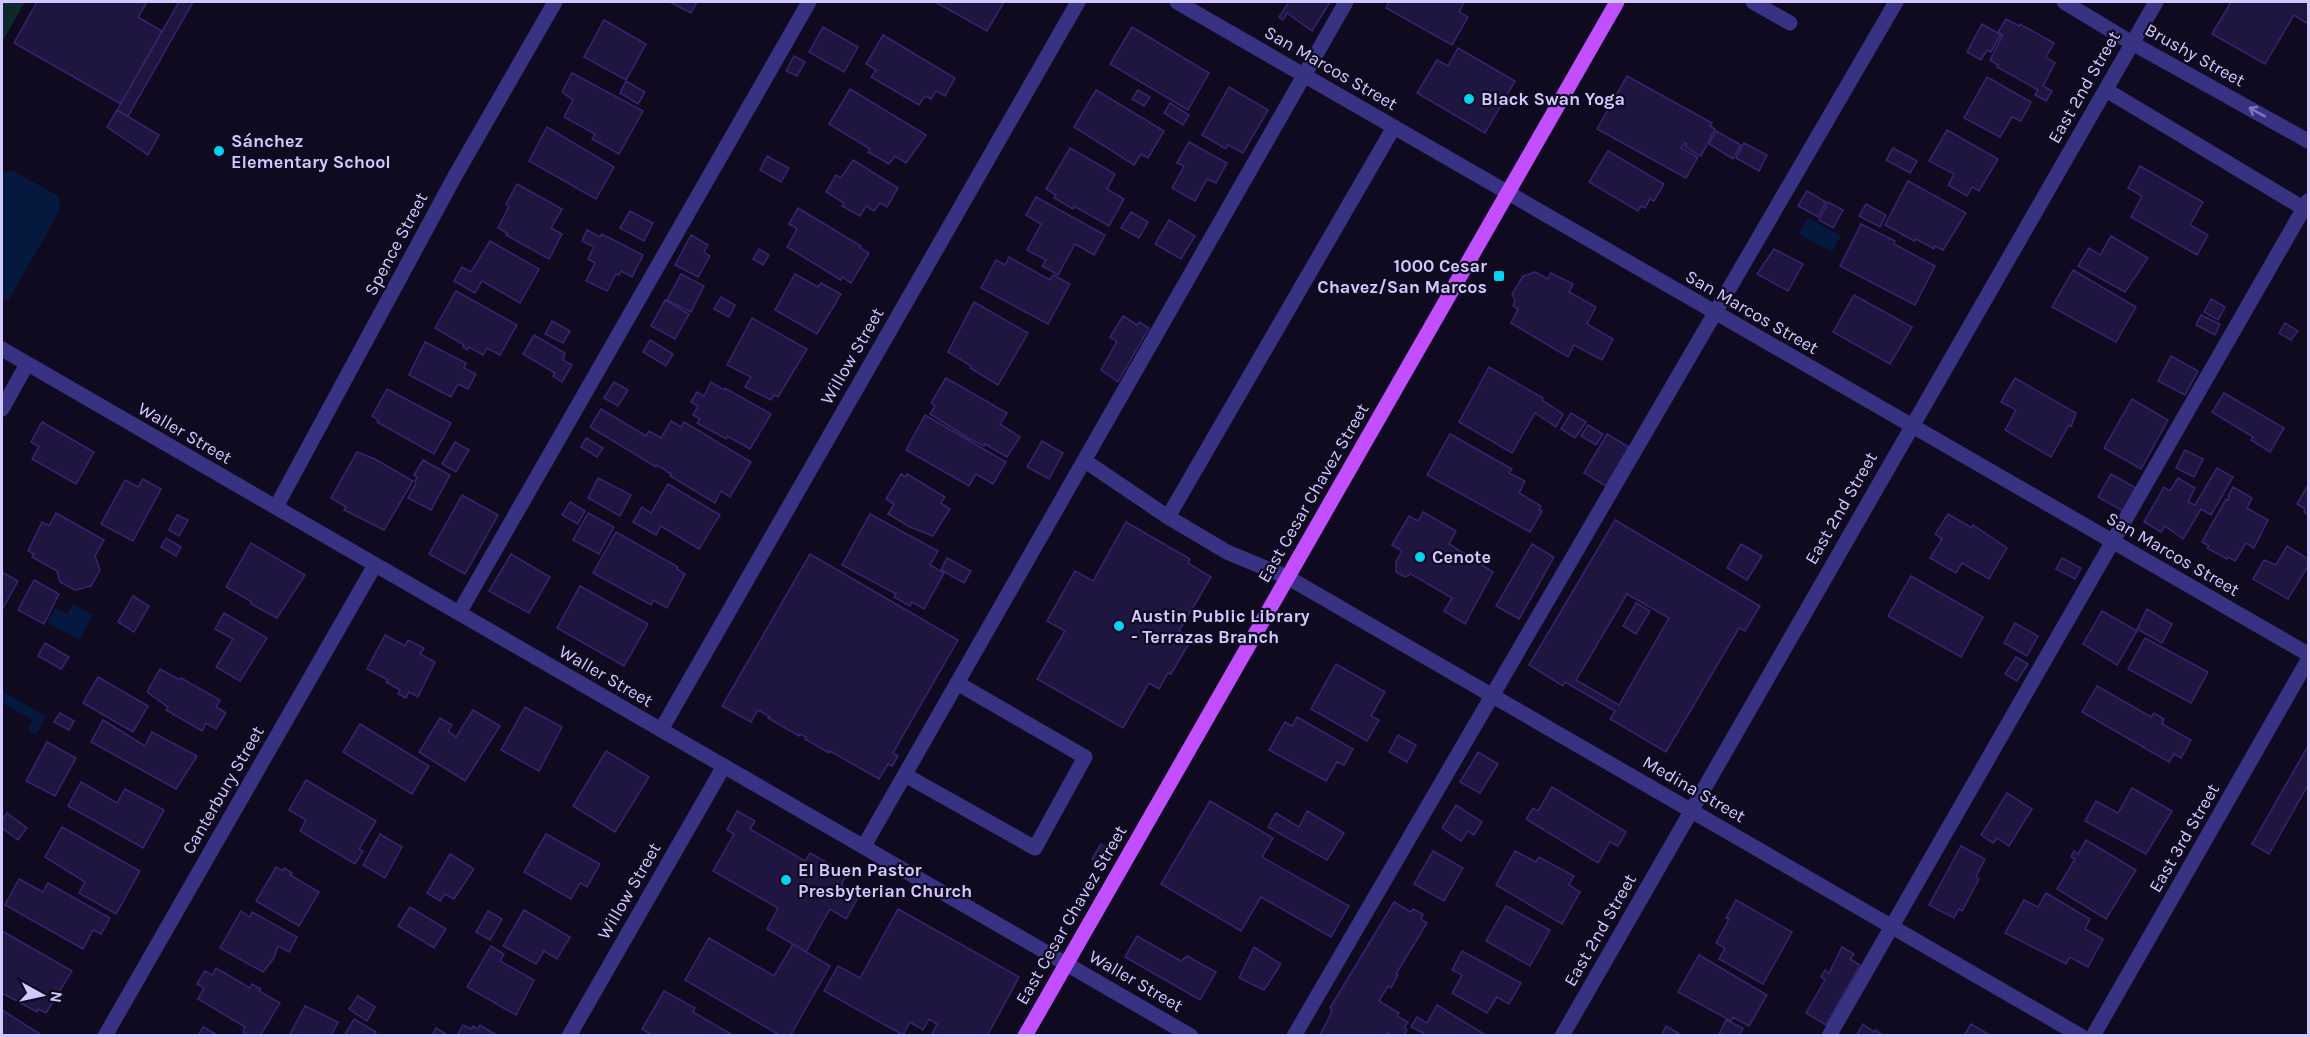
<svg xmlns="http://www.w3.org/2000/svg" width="2310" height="1037" font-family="Karla,sans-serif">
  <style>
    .green { fill: #0d2929 }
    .water { fill: #05183d }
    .building { fill: #1f1541; stroke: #36256f; stroke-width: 1.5; fill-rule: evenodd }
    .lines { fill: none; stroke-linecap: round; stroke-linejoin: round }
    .minor { stroke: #373282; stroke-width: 15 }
    .major { stroke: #c24fff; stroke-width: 15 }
    .oneway { stroke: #7c76ba }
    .poi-dot { fill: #00d4f3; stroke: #0f0a1f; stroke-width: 2 }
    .labels { text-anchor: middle; stroke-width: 4.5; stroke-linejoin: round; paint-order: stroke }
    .street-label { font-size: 18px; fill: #d0c8ff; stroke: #0f0a1f }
    .poi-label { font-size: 18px; font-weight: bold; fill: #d0c8ff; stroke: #0f0a1f; text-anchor: start }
  </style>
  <rect width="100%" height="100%" fill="#0f0a1f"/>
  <polygon class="green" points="2,2 25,2 2,42"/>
  <g class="water">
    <polygon points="6,171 13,171 57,195 60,204 59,212 9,299 2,300 2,173"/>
    <polygon points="1808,218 1841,236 1832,252 1799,234"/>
    <polygon points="73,604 93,615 80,640 47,623 55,608 67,614"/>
    <polygon points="2,691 46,716 36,735 28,730 33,720 2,703"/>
  </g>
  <g class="building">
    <polygon points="37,2 147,2 138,17 162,31 121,104 14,43"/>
    <polygon points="179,2 193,2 127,118 116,112"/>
    <polygon points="670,2 697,2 691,13"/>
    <polygon points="935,2 1004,2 987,31"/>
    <polygon points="1289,2 1330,2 1312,31 1287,13 1283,20 1279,17"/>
    <polygon points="1389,2 1462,2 1464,3 1459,12 1468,17 1452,45 1386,8"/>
    <polygon points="2231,2 2308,2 2308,24 2294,15 2265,64 2212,34"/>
    <polygon points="2006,19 2019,26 2020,24 2054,43 2046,57 2055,63 2043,86 2052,91 2046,101 2035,95 2038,90 1997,67 1998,65 1990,60 2003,35 1998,32"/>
    <polygon points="604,20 646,44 626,80 584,57"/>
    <polygon points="1982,24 2001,35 1991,52 1987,50 1981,60 1967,52"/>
    <polygon points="823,27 858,47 844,72 809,52"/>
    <polygon points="1132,27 1209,73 1188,110 1110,64"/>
    <polygon points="883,35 955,78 945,96 936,91 931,99 925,96 919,105 871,77 876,70 866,64"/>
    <polygon points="1458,48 1515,81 1485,133 1417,93 1437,60 1448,66"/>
    <polygon points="794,56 805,62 797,76 786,71"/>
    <polygon points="572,73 643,111 619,154 592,139 595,134 564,117 573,100 562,92"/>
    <polygon points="1627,76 1712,123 1710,126 1715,129 1701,156 1685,147 1687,144 1685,143 1681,148 1698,157 1686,178 1597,129"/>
    <polygon points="1987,77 2031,102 2021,121 2012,117 2000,137 1964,118"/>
    <polygon points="626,81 645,92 638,104 620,93"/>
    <polygon points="1229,87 1268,110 1243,153 1228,145 1226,149 1202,135"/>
    <polygon points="850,89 926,135 906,163 895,156 889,164 868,152 870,149 829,124"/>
    <polygon points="1096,90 1164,131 1148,158 1141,154 1134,165 1074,127"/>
    <polygon points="1138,90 1150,97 1144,106 1132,99"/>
    <polygon points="1170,103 1189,115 1183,125 1164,113"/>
    <polygon points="117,110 159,135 148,155 107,127"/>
    <polygon points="547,127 614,167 596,199 529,161"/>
    <polygon points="1947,130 1998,159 1979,191 1972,187 1967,196 1948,185 1954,174 1929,161"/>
    <polygon points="1716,131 1741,145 1733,159 1709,144"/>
    <polygon points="1189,142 1227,163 1216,183 1207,179 1195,201 1172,188 1184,166 1177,163"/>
    <polygon points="1744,143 1767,155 1759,171 1736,158"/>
    <polygon points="1070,148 1115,174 1107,189 1124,199 1109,226 1074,206 1073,209 1054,198 1056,195 1046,189"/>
    <polygon points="1893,148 1917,161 1910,173 1886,160"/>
    <polygon points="1608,151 1664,184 1654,201 1650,199 1645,208 1641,206 1638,211 1589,182"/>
    <polygon points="767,156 789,168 781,182 760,170"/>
    <polygon points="853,160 898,188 887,207 880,203 874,211 866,206 860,216 842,206 844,203 826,192 836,175 841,178"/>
    <polygon points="2140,166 2203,202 2190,225 2208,235 2197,255 2131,217 2142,196 2128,188"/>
    <polygon points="1908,181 1966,213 1943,250 1935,246 1934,249 1916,239 1914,241 1885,225"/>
    <polygon points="517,184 562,209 551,228 562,234 549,259 506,235 507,233 498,228 509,206 506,204"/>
    <polygon points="1807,191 1826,202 1818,217 1798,206"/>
    <polygon points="1036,197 1105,235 1094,255 1075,244 1058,275 1042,266 1046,260 1027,250 1041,224 1026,215"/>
    <polygon points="1828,202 1843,210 1833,228 1819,220"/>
    <polygon points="1866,204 1886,215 1880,227 1859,216"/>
    <polygon points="798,208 861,246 860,248 869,253 851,283 842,277 841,280 787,247 797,229 789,224"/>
    <polygon points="630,211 653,223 644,241 620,228"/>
    <polygon points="1131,212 1148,222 1139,238 1121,228"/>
    <polygon points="1169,220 1195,236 1181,259 1155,244"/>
    <polygon points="1861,224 1895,241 1894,244 1935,266 1915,305 1840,266"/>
    <polygon points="587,230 600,237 602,234 643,255 632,277 621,271 619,275 616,274 607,291 586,281 595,263 588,259 594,247 582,241"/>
    <polygon points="691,235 708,245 704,252 710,256 698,277 675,265"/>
    <polygon points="2111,236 2148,258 2125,292 2078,266 2089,248 2100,255"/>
    <polygon points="490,241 539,269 520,303 482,281 475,293 454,281 462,267 471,272"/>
    <polygon points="759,249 769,255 763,265 753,259"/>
    <polygon points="1774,249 1803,264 1788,291 1757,274"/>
    <polygon points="1009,257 1050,280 1053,275 1070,284 1048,324 981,288 996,260 1005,265"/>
    <polygon points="2073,270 2136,307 2116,342 2052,307"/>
    <polygon points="1535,272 1548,279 1551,273 1573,284 1569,292 1596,307 1587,324 1613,339 1602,360 1574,345 1568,357 1511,323 1518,309 1513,306 1515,301 1512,294 1523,276"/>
    <polygon points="681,274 704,286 691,312 667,300"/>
    <polygon points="795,274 818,287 821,283 841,294 817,334 775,310"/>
    <polygon points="456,291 517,325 500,355 487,348 483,355 469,347 467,350 463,347 464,345 435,328"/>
    <polygon points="1854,295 1912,327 1890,364 1833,332"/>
    <polygon points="721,297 735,305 729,317 714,309"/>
    <polygon points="2211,299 2225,307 2218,320 2204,312"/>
    <polygon points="665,300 689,314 675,339 651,326"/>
    <polygon points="974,302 1028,333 998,385 970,368 971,366 948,352"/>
    <polygon points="2201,315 2220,324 2215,335 2196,325"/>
    <polygon points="1123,316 1137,325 1139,322 1149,328 1118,382 1101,370 1117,341 1110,337"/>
    <polygon points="752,318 807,349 778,397 774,395 771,400 745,387 751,377 727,365"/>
    <polygon points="552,321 570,331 563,343 545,334"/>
    <polygon points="2285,323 2298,331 2291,340 2279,333"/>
    <polygon points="534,335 565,353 563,360 572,365 562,382 553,376 555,373 523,354"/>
    <polygon points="650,340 673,354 666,366 643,352"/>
    <polygon points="425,342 466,363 464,368 476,374 468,389 458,384 451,397 409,375"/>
    <polygon points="2171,356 2198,371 2185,395 2158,381"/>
    <polygon points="1489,367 1543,398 1542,400 1563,414 1556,427 1535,413 1512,453 1459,422"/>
    <polygon points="946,378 1007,413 1000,424 1020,437 1007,457 985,444 984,446 968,438 930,414 935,406 931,403"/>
    <polygon points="2015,378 2076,413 2071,427 2069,425 2051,457 2005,430 2016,410 2001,402"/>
    <polygon points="614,382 628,390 618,406 604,398"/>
    <polygon points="711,382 724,390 725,388 771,414 750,449 727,436 726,439 697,423 700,419 693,415 698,406 691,402 697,392 704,396"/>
    <polygon points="387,389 451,423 434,454 377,422 378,420 372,416"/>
    <polygon points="2224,393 2284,428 2270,452 2251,440 2253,437 2212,412"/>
    <polygon points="2132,399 2168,420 2141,469 2104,448"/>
    <polygon points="601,409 646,436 649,431 661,438 671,421 681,427 684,422 751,462 730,497 721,491 715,503 670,476 671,474 657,465 656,467 590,427"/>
    <polygon points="1571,413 1586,422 1575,438 1561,429"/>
    <polygon points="925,415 1006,462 993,484 976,474 969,486 906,450"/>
    <polygon points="42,422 94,452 76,484 32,459 39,447 31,442"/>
    <polygon points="1588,425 1603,434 1596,445 1581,436"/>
    <polygon points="1450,434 1512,469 1509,473 1525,481 1519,493 1541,506 1539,510 1542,511 1530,532 1427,475"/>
    <polygon points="1607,434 1629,447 1606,486 1584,473"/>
    <polygon points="586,438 603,448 597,457 581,447"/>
    <polygon points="1042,441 1063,453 1049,479 1027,467"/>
    <polygon points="455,442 469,450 456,472 442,464"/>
    <polygon points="2185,450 2203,459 2194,477 2176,468"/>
    <polygon points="357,452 375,459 413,481 384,530 344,510 346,507 331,498"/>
    <polygon points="423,460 450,475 431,510 408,498 416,483 415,481 417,477 414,475"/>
    <polygon points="2217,468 2233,477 2211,515 2201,509 2183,539 2165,526 2161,532 2144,522 2164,487 2170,491 2178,478 2195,488 2188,502 2195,505"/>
    <polygon points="901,474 906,477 907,474 945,497 941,503 950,509 933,536 910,527 888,514 894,504 886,499"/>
    <polygon points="2111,474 2136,488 2123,511 2098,497"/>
    <polygon points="598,478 631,495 620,516 588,498"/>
    <polygon points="143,479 161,489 133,541 101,524 125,480 138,487"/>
    <polygon points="668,484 720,515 699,549 661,526 656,535 633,522 642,507 651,513"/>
    <polygon points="2308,485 2308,515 2304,512 2305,509 2297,504"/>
    <polygon points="2233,487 2252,498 2247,508 2268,520 2254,548 2246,543 2235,561 2228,557 2227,559 2207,548 2209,546 2202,542 2226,499 2228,500 2230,497 2228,496"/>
    <polygon points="462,495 498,515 465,574 429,554"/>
    <polygon points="570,502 585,511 578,524 562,515"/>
    <polygon points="1423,512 1456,531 1449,544 1493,572 1465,624 1444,611 1452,598 1411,574 1405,577 1396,572 1396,562 1402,551 1392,545 1409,516 1418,521"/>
    <polygon points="56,513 104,540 95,556 100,570 91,586 75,590 60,582 57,571 32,557 34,554 28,551 42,522 49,526"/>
    <polygon points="588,513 614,527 599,554 573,540"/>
    <polygon points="870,514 938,551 930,565 944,573 924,609 912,602 910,606 894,597 896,594 842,565"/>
    <polygon points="1948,514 1972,528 1973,525 2007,548 1989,579 1962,563 1956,573 1930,558 1942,539 1935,534"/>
    <polygon points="177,515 188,520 179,536 169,530"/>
    <path d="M1615 520 1760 606 1745 631 1739 628 1666 752 1610 719 1615 711 1565 682 1563 686 1529 665ZM1627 594 1669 618 1619 705 1576 680Z"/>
    <polygon points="1126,522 1190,559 1188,563 1211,577 1179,631 1192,638 1171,674 1168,673 1159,689 1149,683 1123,728 1037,679 1065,631 1047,621 1075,571 1093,581"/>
    <polygon points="616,532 678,567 677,569 685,574 667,608 653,600 651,605 593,573"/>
    <polygon points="166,538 181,547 176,556 161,547"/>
    <polygon points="251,543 305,575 277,618 251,604 252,602 226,587"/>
    <polygon points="1532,544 1554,557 1519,619 1496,606"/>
    <polygon points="1741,544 1762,556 1747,580 1727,568"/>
    <polygon points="2287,546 2308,559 2308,566 2288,599 2253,579 2264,560 2276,565"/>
    <polygon points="511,554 550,577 529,613 489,591"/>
    <polygon points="810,554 958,640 893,753 898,756 892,766 888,764 879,779 830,751 829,753 805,739 806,737 800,734 799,736 768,718 770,717 758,710 751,722 722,706"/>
    <polygon points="947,558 971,571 964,583 941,570"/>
    <polygon points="2062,558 2081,568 2075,579 2056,569"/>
    <polygon points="2,572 18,581 2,610"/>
    <polygon points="1911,576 1983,617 1961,657 1888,616"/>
    <polygon points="34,580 59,594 44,624 18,610"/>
    <polygon points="580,586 648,624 624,666 557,628"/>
    <polygon points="133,596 149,606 134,632 118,622"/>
    <polygon points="1636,603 1650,611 1636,634 1623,626"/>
    <polygon points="2147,609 2172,624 2162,643 2137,629"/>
    <polygon points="2102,611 2137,631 2117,665 2083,644"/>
    <polygon points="224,613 267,638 240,681 216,667 233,639 215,629"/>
    <polygon points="2015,623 2038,636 2027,656 2004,643"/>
    <polygon points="385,635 405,646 408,640 424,648 420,654 435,662 418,697 409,692 406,698 398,694 400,690 386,682 388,680 367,669"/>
    <polygon points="2145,638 2208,672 2191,703 2128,669"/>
    <polygon points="45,643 69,657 61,669 38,656"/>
    <polygon points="2016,657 2028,664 2017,681 2005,674"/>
    <polygon points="1336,664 1385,692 1371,716 1379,720 1367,741 1311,709"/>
    <polygon points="160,669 180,680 181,678 220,700 216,707 226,713 216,729 206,723 202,731 166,710 168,707 147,692"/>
    <polygon points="98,677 148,706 133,732 83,703"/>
    <polygon points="2097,686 2151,717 2154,713 2164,719 2162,724 2191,740 2181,758 2174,754 2169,762 2082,712"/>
    <polygon points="525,707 562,727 539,771 501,750"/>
    <polygon points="473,710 500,726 465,781 419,752 440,718 452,725 448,731 456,737"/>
    <polygon points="60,713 74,721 69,730 54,722"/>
    <polygon points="1297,717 1353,749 1344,765 1337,762 1326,781 1269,750 1285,722 1292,726"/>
    <polygon points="103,720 145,746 152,732 197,756 176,789 91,742"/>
    <polygon points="360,724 429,766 412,794 343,752"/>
    <polygon points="1398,735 1416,745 1407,762 1389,752"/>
    <polygon points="47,742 76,758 55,796 26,781"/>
    <polygon points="2308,746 2308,785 2269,854 2252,844"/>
    <polygon points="606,751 649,777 615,832 573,806"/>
    <polygon points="1478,752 1498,764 1480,793 1460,782"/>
    <polygon points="306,780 376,821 359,849 363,851 355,864 300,831 306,820 289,810"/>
    <polygon points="81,782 117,803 125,789 164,810 143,848 68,806"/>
    <polygon points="1552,787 1626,832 1618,846 1610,842 1598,863 1526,819 1533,808 1538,811"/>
    <polygon points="2132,788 2172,811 2146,854 2085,821 2096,801 2118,813"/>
    <polygon points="2007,793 2032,809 2009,846 1997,838 1993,843 1981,835"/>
    <polygon points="1210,801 1273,838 1262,857 1349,906 1331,937 1261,897 1241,931 1161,884"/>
    <polygon points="1456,805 1482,822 1474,835 1468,831 1461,841 1442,828"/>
    <polygon points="737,811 755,821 750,829 805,861 810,853 847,874 841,885 859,896 846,919 830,909 806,952 767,929 778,908 713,871 734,834 727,830"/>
    <polygon points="1307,811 1344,833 1327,860 1268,827 1276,813 1299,827"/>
    <polygon points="7,813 27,828 18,840 2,828 2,820"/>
    <polygon points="62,827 140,871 116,914 79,893 85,882 45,857"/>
    <polygon points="380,834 402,847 385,878 363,865"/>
    <polygon points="546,834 600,864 587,887 580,883 571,899 524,872"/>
    <polygon points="2086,840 2136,870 2106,919 2057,889 2075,859 2071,857 2074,851 2078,854"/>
    <polygon points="1101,844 1107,848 1098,862 1092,859"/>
    <polygon points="1961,846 1985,859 1976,877 1979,879 1962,911 1959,909 1954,918 1929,905"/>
    <polygon points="1433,851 1463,868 1444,901 1414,884"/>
    <polygon points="1515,851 1536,862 1539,857 1574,876 1569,885 1580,892 1562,924 1496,885"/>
    <polygon points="450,854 474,869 454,899 445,894 440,901 427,893"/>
    <polygon points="276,867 283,871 284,868 292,873 290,875 319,892 299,926 256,901"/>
    <polygon points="19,879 43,892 48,883 110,918 101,934 93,930 83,949 5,905"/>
    <polygon points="2046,893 2090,919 2085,929 2103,939 2088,967 2070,957 2066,964 2005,933 2024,900 2038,907"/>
    <polygon points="1736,900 1792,932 1763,984 1719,959 1725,948 1716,943 1729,919 1726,918"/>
    <polygon points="1394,902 1411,912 1413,909 1423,914 1421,919 1427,923 1396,974 1398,975 1391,988 1388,986 1379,1001 1399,1013 1397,1016 1408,1022 1404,1027 1407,1030 1404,1036 1392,1036 1388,1033 1387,1036 1319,1036 1329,1018 1332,1010 1330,1008"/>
    <polygon points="1506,906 1550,930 1530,966 1486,941"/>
    <polygon points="410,907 446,929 434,948 398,926"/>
    <polygon points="898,909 1019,977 987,1036 931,1036 937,1024 929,1019 923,1030 910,1022 903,1035 824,991 838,966 860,978"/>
    <polygon points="524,910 570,937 557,959 544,951 536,964 503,946"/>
    <polygon points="241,911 250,917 252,912 297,937 289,952 278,946 274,958 263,972 220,948"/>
    <polygon points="488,911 502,919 490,940 476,932"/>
    <polygon points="2,931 72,971 46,1013 38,1009 37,1012 2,993"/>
    <polygon points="1137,936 1181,961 1187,956 1216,972 1200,1000 1125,957"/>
    <polygon points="709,938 774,976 793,944 830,966 790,1036 781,1036 685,980"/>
    <polygon points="491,946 504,954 500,961 534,980 516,1015 467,987"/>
    <polygon points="1254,947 1281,964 1264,990 1239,978"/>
    <polygon points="1842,947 1854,954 1850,959 1860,965 1826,1025 1806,1013 1825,980 1821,977 1825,970 1829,973"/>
    <polygon points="1462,951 1521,983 1509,1004 1497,997 1487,1013 1452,993 1462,975 1452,970"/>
    <polygon points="1699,955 1767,995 1749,1026 1733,1017 1731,1021 1678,992"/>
    <polygon points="216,968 250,988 252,984 261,989 259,991 280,1003 260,1036 249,1036 243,1032 245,1027 198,999 204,988 197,984 205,971 212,975"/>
    <polygon points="664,991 695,1008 693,1012 731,1034 730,1036 653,1036 642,1029"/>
    <polygon points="358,996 375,1007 367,1021 349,1009"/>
    <polygon points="1437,1005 1487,1036 1422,1036 1423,1033 1411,1027 1417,1017 1427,1023"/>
    <polygon points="305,1006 338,1022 331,1036 289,1036"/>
    <polygon points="2,1010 40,1034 39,1036 2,1036"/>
    <polygon points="354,1019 376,1032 374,1036 344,1036"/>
    <polygon points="1726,1020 1743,1028 1739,1036 1719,1034"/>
    <polygon points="1863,1024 1874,1032 1876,1030 1884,1036 1856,1036"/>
    <polygon points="1971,1024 1991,1036 1964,1036"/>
    <polygon points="463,1025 471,1029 473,1026 478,1029 480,1025 498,1036 457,1036"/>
    <polygon points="1666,1026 1683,1036 1661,1036"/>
    <polygon points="203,1027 219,1036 198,1036"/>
    <polygon points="436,1028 449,1036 432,1036"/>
  </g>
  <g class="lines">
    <g class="minor">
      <polyline points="1177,2 2308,654"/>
      <polyline points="1753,2 1790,23"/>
      <polyline points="2064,2 2132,43 2308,141"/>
      <polyline points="2106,90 2308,211"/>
      <polyline points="2,349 1191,1036"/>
      <polyline points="2,409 27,364"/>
      <polyline points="1085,461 1168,517 1227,552 1287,577 2081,1036"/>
      <polyline points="276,507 455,176 555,2"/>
      <polyline points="1168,517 1394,127"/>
      <polyline points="459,613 809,2"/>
      <polyline points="661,730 1078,2"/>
      <polyline points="905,775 1035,848 1085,757 957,683"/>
      <polyline points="864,846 1346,2"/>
      <polyline points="105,1036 375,565"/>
      <polyline points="569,1036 724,766"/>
      <polyline points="1294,1036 1896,2"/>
      <polyline points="1562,1036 2156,2"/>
      <polyline points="1829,1036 2308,201"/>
      <polyline points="2093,1036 2308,660"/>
    </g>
    <polyline class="major" points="1025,1036 1617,2"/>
  </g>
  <defs><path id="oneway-shaft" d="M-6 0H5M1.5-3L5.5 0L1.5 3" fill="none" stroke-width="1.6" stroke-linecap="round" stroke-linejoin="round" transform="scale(1.5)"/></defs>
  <use class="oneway" href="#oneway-shaft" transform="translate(2257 112) rotate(-151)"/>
  <g class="poi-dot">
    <circle cx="1469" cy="99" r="6"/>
    <circle cx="219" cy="151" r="6"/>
    <rect x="1493" y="270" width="12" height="12" rx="3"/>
    <circle cx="1420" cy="557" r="6"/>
    <circle cx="1119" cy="626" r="6"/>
    <circle cx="786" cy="880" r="6"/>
  </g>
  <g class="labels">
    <g class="street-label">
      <text transform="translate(2195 55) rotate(29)" y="6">Brushy Street</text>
      <text transform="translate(1331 68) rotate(30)" y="6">San Marcos Street</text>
      <text transform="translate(2084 87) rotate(-60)" y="6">East 2nd Street</text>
      <text transform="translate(396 244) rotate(-62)" y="6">Spence Street</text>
      <text transform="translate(1752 312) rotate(30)" y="6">San Marcos Street</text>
      <text transform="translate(852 356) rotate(-60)" y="6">Willow Street</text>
      <text transform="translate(185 433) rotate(30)" y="6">Waller Street</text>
      <text transform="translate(1313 493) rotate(-60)" y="6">East Cesar Chavez Street</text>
      <text transform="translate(1841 508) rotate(-60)" y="6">East 2nd Street</text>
      <text transform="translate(2173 554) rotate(30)" y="6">San Marcos Street</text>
      <text transform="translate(606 676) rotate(30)" y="6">Waller Street</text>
      <text transform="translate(1694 789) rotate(30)" y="6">Medina Street</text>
      <text transform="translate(223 790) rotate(-60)" y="6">Canterbury Street</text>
      <text transform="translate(2184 838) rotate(-60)" y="6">East 3rd Street</text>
      <text transform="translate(629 891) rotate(-60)" y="6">Willow Street</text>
      <text transform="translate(1071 915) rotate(-60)" y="6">East Cesar Chavez Street</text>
      <text transform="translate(1600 930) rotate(-60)" y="6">East 2nd Street</text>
      <text transform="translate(1136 981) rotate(30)" y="6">Waller Street</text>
    </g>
    <g class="poi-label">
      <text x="1481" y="105">Black Swan Yoga</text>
      <text x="231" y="147">Sánchez<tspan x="231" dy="21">Elementary School</tspan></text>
      <text x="1487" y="272" text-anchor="end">1000 Cesar<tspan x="1487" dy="21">Chavez/San Marcos</tspan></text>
      <text x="1432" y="563">Cenote</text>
      <text x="1131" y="622">Austin Public Library<tspan x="1131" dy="21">- Terrazas Branch</tspan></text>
      <text x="798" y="876">El Buen Pastor<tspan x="798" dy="21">Presbyterian Church</tspan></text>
    </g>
  </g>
  <rect width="2310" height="1037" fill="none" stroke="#d0c8ff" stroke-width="6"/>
  <g transform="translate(42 995) rotate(98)" stroke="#0f0a1f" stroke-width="4.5" paint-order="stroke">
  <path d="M0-4.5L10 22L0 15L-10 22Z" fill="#d0c8ff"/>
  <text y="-9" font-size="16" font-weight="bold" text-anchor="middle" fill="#d0c8ff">N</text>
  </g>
</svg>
